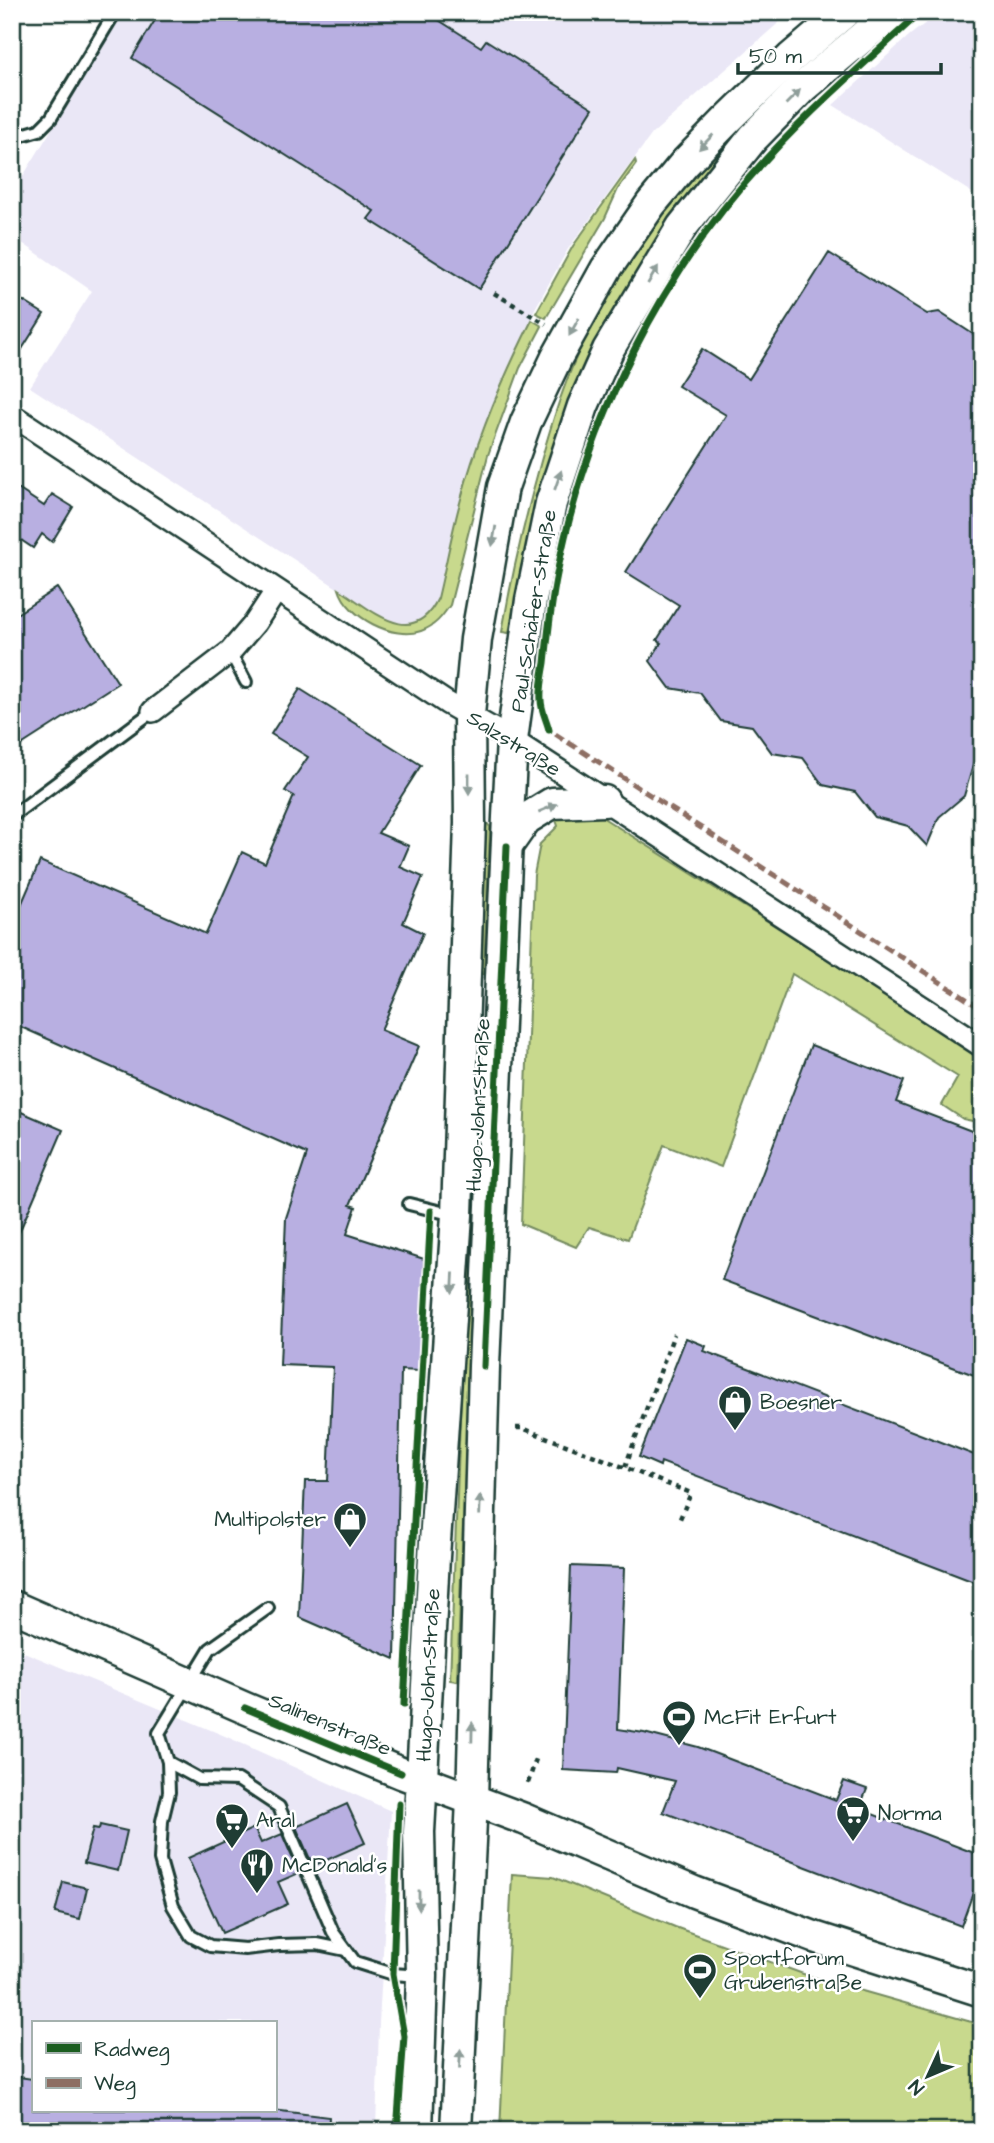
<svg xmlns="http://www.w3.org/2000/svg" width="994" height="2143" font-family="'Architects Daughter',sans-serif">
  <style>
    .built { fill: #eae7f6; fill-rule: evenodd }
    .green { fill: #c8d98d; stroke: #748b60; stroke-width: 2 }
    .building { fill: #b8afe1; stroke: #1f3d34; stroke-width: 2 }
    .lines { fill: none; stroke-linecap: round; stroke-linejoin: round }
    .lane-casing { stroke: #1f3d34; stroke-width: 16 }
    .street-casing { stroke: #1f3d34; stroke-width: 26 }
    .secondary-casing { stroke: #1f3d34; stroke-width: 35 }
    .path { stroke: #1f3d34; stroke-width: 4.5; stroke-dasharray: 5 5; stroke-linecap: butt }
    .lane { stroke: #fff; stroke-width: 10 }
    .street { stroke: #fff; stroke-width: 21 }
    .secondary { stroke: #fff; stroke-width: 30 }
    .quiet { stroke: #8d6e63; stroke-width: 5; stroke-dasharray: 10 5; stroke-linecap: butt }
    .cycleway-casing { stroke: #fff; stroke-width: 11 }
    .cycleway { stroke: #1b5e20; stroke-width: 7 }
    .oneway { fill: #8f9e9a }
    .labels { text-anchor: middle; stroke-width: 5; stroke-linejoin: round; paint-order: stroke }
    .street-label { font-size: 21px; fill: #1f3d34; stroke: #fff }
    .poi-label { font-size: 21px; fill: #1f3d34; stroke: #fff; text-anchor: start }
  </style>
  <rect width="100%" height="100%" fill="#fff"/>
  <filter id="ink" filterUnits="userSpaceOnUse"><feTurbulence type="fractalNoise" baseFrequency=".0143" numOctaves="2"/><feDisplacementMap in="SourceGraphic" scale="14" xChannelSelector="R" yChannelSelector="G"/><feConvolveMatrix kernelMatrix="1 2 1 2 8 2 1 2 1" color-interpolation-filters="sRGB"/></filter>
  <g filter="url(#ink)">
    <g class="built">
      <polygon points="124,12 791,12 652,134 568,249 532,314 532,320 509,365 484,426 461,499 438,598 431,612 419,622 406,625 391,623 30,387 92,291 12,236 12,194"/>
      <polygon points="940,12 982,12 982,199 833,105 910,35"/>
      <path d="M12 1647 225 1736 391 1811 379 2024 376 2131H12ZM33 2022H275V2110H33Z"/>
    </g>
    <g class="green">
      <path d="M863 12H875L727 149 691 191 651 249 615 309 587 366 540 491 521 568 509 633 502 632C512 574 525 518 541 461 553 419 566 376 586 336 650 208 755 104 863 12Z"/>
      <polygon points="635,160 636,164 618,189 605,218 546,318 536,313 573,246"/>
      <path d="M532 320 542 326 520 368 488 455 450 605C442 617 435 626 421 631 394 641 347 617 339 589 372 610 413 651 438 598 446 565 452 531 461 499 478 436 503 377 532 320Z"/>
      <polygon points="597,814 982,1056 982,1123 963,1119 942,1105 958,1077 792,974 721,1167 664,1145 628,1239 589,1227 576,1247 521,1224 534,875 540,844 558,826 555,817"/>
      <polygon points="487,823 490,827 484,973 480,977 478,976 484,824"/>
      <polygon points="475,1073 480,1075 457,1681 450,1680 473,1076"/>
      <polygon points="512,1874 553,1877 675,1927 806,1975 982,2025 982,2131 500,2131"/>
    </g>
    <g class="building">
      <polygon points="160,12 426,12 481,47 486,40 593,108 479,289 368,219 374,211 132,58"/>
      <polygon points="829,253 927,314 939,312 982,340 982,755 974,762 964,796 939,817 927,846 908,826 875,817 855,792 823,785 803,758 772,753 752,726 721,721 700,693 670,688 650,661 661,643 657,640 679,605 626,572 726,415 678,386 702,349 749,379"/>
      <polygon points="12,294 44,314 12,365"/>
      <polygon points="12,485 44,506 52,494 73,507 52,542 42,534 33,548 12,534"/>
      <polygon points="57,588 118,683 12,751 12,617"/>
      <polygon points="300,689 421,765 378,833 409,846 400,867 423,877 403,923 423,933 381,1030 419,1046 350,1205 356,1207 347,1234 424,1259 419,1371 401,1370 395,1659 299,1617 305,1481 328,1481 333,1367 280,1365 286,1218 307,1154 12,1023 12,926 40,861 206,934 242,852 265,863 294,796 285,791 308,757 271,734"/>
      <polygon points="811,1045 904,1081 896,1102 982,1135 982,1378 722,1280"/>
      <polygon points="12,1108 63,1130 12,1249"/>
      <polygon points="686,1338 706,1346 704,1351 982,1458 982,1585 661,1462 660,1466 639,1457"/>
      <polygon points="571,1566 624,1568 618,1729 644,1733 698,1747 836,1800 844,1781 867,1789 859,1809 982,1856 982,1868 961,1926 663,1812 675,1781 617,1768 616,1773 563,1770"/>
      <polygon points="347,1804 365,1843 313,1866 296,1827"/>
      <polygon points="100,1825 127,1831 118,1871 84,1863 93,1828 99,1829"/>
      <polygon points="254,1828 261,1843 282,1834 299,1873 278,1882 288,1904 222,1933 188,1858"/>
      <polygon points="63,1882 87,1888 80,1919 55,1913"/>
      <polygon points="12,2076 33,2079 33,2110 273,2110 329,2117 328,2131 12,2131"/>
    </g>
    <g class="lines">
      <g class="lane-casing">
        <g id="lane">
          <polyline points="12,138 39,130 51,118 115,12"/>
          <polyline points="230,652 246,682"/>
          <polyline points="12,816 153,711"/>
          <polyline points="409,1204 454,1215"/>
          <polyline points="268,1608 210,1649 159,1733 168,1762 199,1779 238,1780 279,1807 333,1932 355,1962 393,1974 420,1976"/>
          <polyline points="168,1762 169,1792 162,1821 160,1860 173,1906 191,1936 210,1946 245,1949 279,1945 317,1944 346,1950"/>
        </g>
      </g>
      <g class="street-casing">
        <g id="street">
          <polyline points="12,415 447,703 512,740 982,1046"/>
          <polyline points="153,711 230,652 255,623 276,591"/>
        </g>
      </g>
      <g class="secondary-casing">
        <g id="secondary">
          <polyline points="507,846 526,819 552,803 604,801"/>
          <polyline points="12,1606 245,1708 401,1773 524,1819 694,1892 814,1937 982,1991"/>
          <polyline points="417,2131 422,1976 419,1832 434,1557 457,1215 470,823 469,715 476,639 503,487 526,422 557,357 606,269 651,204 685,163 728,119 791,58 845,12"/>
          <polyline points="456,2131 472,1800 484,1366 508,817 512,740 531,600 551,503 583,406 608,350 682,227 753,138 803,87 892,12"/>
        </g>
      </g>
      <g class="path">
        <polyline points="494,293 546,324"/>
        <polyline points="516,1428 522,1428 691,1493 679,1521"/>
        <polyline points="625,1467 674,1334"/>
        <polyline points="528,1783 537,1756"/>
      </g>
      <use href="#lane" class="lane"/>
      <use href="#street" class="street"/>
      <use href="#secondary" class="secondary"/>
      <polyline class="quiet" points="547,723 549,730 982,1009"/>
      <g class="cycleway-casing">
        <g id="cycleway">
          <path d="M549 730C547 721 541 710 541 700 540 688 543 675 545 663 548 633 551 603 557 574 586 422 662 271 767 158 815 106 868 60 921 12"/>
          <polyline points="484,1366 507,846"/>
          <polyline points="404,1704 431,1211"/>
          <polyline points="245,1708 401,1773"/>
          <polyline points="397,2131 404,2036 393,1974 399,1804"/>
        </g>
      </g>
      <use href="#cycleway" class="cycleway"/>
    </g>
    <defs><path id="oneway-solid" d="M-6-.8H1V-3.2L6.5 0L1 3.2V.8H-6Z" transform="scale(1.75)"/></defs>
    <g class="oneway">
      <use href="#oneway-solid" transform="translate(793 97) rotate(-45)"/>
      <use href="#oneway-solid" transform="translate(706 142) rotate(134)"/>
      <use href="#oneway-solid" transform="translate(653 275) rotate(-59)"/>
      <use href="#oneway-solid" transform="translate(574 327) rotate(119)"/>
      <use href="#oneway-solid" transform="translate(558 480) rotate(-71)"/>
      <use href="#oneway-solid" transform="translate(494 536) rotate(100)"/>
      <use href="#oneway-solid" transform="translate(469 784) rotate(90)"/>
      <use href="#oneway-solid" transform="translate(548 808) rotate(-23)"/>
      <use href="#oneway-solid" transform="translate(453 1283) rotate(93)"/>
      <use href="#oneway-solid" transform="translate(480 1505) rotate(-88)"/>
      <use href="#oneway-solid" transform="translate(472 1732) rotate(-89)"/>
      <use href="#oneway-solid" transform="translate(419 1900) rotate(90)"/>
      <use href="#oneway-solid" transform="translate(460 2059) rotate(-87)"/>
    </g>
  </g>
  <defs>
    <g id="shop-pin" transform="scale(1.75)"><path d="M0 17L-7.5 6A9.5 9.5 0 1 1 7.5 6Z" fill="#1f3d34" stroke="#fff"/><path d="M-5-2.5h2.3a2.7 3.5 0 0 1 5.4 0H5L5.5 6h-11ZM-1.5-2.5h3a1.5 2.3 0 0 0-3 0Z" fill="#fff"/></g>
    <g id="stadium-pin" transform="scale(1.75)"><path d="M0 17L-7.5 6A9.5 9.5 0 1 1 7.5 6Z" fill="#1f3d34" stroke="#fff"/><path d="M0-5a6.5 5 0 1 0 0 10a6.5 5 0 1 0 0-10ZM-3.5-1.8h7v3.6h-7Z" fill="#fff"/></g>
    <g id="supermarket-pin" transform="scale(1.75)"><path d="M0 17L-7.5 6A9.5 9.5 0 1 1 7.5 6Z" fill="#1f3d34" stroke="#fff"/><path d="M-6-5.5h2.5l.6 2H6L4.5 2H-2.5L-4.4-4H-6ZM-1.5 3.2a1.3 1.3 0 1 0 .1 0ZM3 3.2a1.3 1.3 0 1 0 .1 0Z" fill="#fff"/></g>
    <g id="restaurant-pin" transform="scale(1.75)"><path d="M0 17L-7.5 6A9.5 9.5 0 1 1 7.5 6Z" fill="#1f3d34" stroke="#fff"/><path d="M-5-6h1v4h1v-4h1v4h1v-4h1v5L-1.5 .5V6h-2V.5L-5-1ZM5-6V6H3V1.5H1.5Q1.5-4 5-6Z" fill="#fff"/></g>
  </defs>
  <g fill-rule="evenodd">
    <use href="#shop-pin" x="735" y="1402"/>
    <use href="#shop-pin" x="350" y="1519"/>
    <use href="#stadium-pin" x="679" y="1717"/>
    <use href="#supermarket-pin" x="853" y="1813"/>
    <use href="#supermarket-pin" x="232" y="1820"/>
    <use href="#restaurant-pin" x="257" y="1865"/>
    <use href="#stadium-pin" x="700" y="1970"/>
  </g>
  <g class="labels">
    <g class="street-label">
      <text transform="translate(533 611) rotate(-81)" y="7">Paul-Schäfer-Straße</text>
      <text transform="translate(514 743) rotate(32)" y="7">Salzstraße</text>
      <text transform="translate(478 1105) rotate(-87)" y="7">Hugo-John-Straße</text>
      <text transform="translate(428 1675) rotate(-87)" y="7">Hugo-John-Straße</text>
      <text transform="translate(330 1724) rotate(23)" y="7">Salinenstraße</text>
    </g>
    <g class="poi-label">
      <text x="760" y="1409">Boesner</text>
      <text x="326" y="1526" text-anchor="end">Multipolster</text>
      <text x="704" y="1724">McFit Erfurt</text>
      <text x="878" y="1820">Norma</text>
      <text x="256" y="1827">Aral</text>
      <text x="282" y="1872">McDonald's</text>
      <text x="724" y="1965">Sportforum<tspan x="724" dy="24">Grubenstraße</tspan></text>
    </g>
  </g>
  <rect width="994" height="2143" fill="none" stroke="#fff" stroke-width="42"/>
  <rect x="21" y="21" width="952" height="2101" fill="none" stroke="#1f3d34" stroke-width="2.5" filter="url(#ink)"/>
  <rect x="32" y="2021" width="245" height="91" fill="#ffffff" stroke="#a5b1ae" stroke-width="2"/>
  <rect x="46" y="2043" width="35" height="10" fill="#1b5e20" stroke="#a5b1ae" stroke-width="2"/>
  <text x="94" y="2056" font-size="21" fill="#1f3d34">Radweg</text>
  <rect x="46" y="2078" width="35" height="10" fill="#8d6e63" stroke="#a5b1ae" stroke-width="2"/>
  <text x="94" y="2090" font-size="21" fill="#1f3d34">Weg</text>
  <g transform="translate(928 2076) rotate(226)" stroke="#ffffff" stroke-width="5" paint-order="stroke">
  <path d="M0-5L12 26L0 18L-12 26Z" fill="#1f3d34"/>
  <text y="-10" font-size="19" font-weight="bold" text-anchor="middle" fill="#1f3d34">N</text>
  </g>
  <path d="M738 63v10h203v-10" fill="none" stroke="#1f3d34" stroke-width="3.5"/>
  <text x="749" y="63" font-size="21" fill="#1f3d34" stroke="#ffffff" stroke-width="5" paint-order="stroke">50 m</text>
</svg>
